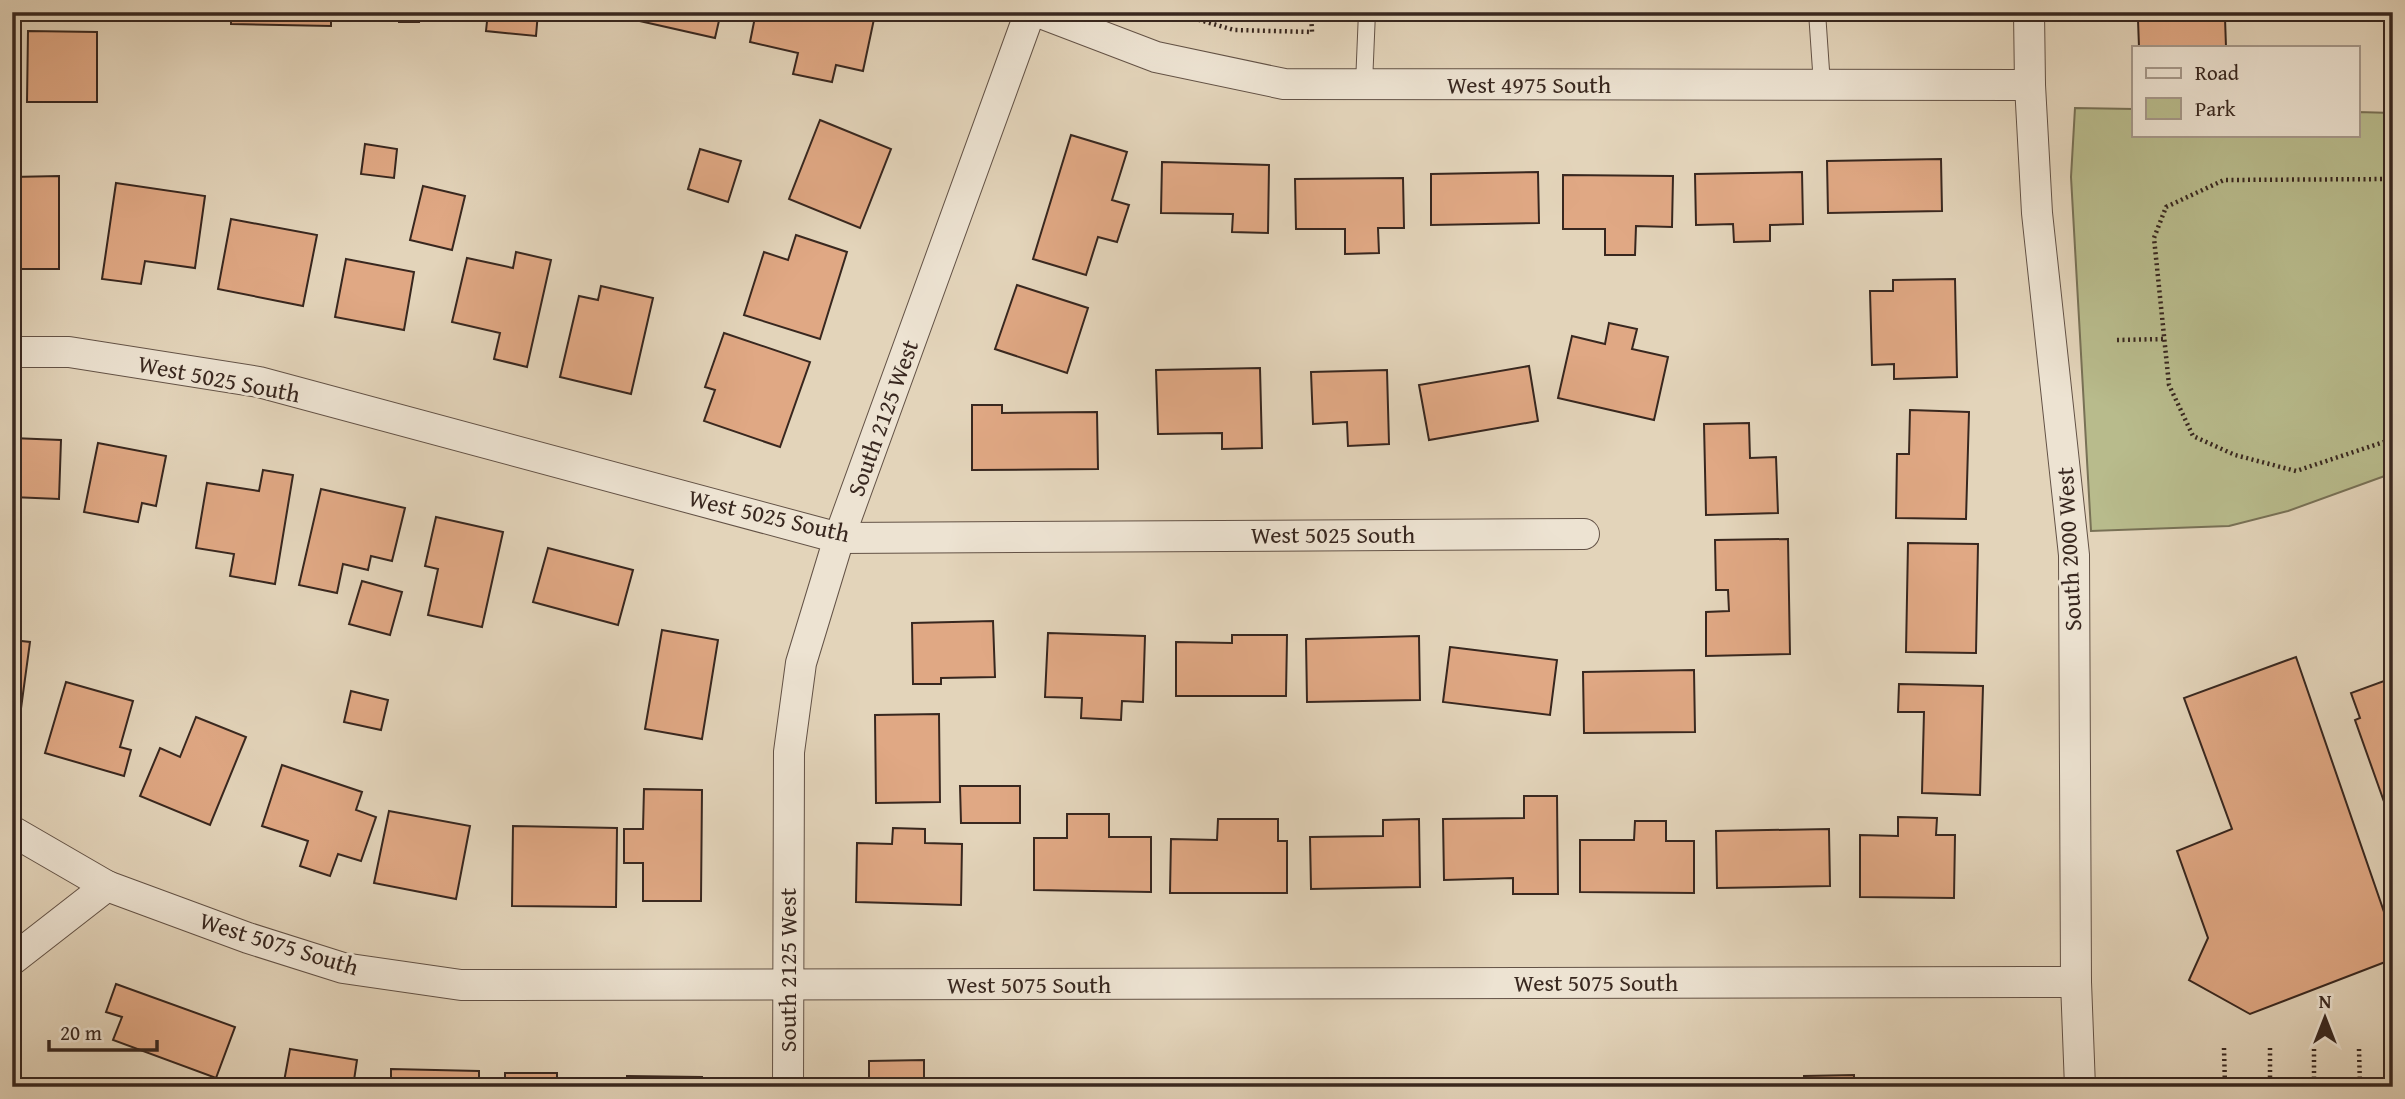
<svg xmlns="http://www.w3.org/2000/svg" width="2405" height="1099" font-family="'Gentium Book Plus',serif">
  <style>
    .green { fill: #b8bb8c; stroke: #787156; stroke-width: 2 }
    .building { fill: #e0a884; stroke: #38271f; stroke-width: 2 }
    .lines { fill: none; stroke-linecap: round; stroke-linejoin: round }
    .service-casing { stroke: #635246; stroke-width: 18 }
    .minor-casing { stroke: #635246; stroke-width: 32 }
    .path { stroke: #38271f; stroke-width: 4.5; stroke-dasharray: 2 3.5; stroke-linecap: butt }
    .service { stroke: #ede3d2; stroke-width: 16 }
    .minor { stroke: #ede3d2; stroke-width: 30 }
    .labels { text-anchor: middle; stroke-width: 6; stroke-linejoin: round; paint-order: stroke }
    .street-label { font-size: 24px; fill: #38271f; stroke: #ede3d2 }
  </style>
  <rect width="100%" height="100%" fill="#e3d4ba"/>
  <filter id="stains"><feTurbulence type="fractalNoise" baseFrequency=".00286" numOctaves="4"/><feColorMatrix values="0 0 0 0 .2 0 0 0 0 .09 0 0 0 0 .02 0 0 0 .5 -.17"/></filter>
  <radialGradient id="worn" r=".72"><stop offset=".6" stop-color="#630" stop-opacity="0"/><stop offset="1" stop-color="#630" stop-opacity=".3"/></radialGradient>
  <polygon class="green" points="2075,108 2134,109 2134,135 2358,135 2358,112 2393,113 2393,473 2288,511 2229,526 2091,531 2071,177"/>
  <g class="building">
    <polygon points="12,12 62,12 62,20 12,21"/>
    <polygon points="231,12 331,12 331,26 231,24"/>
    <polygon points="398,12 418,12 419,22 399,22"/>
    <polygon points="488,12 582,12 581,17 538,12 536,36 486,31"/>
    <polygon points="614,12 721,12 715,38 613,15"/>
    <polygon points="756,12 843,12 874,19 863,71 836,65 832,82 793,74 798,53 750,42"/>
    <polygon points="2225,18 2226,47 2139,47 2138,20"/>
    <polygon points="28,31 97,32 97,102 27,102"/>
    <polygon points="820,120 891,149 860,228 789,199"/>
    <polygon points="1071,135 1127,152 1112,200 1129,205 1117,242 1098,237 1086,275 1033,259"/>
    <polygon points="365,144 397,149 394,178 361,174"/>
    <polygon points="700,149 741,161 728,202 688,189"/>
    <polygon points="1941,159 1942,211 1828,213 1827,161"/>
    <polygon points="1162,162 1269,165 1268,233 1232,232 1233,214 1161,213"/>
    <polygon points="1538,172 1539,223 1431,225 1431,174"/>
    <polygon points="1802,172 1803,224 1770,225 1770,241 1734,242 1733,224 1696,225 1695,174"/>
    <polygon points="1563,175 1673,176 1672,227 1636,226 1635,255 1605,255 1605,229 1563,229"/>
    <polygon points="59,176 59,269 12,269 12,177"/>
    <polygon points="1403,178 1404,228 1378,228 1379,253 1345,254 1345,229 1296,229 1295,179"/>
    <polygon points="116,183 205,196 195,268 145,261 141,284 102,279"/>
    <polygon points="423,186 465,196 452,250 410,240"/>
    <polygon points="231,219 317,235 303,306 218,289"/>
    <polygon points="796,235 847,252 820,339 744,315 764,252 788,260"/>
    <polygon points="516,252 551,260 527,367 494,359 500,333 452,322 467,258 513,268"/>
    <polygon points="346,259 414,272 404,330 335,317"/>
    <polygon points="1955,279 1957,377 1894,379 1894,364 1872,365 1870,291 1893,291 1893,280"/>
    <polygon points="1017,285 1088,308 1067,373 995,349"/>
    <polygon points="601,286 653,298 631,394 560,377 579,296 598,300"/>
    <polygon points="1609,323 1637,329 1632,349 1668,357 1654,420 1558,398 1572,336 1605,344"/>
    <polygon points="724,333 810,362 780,447 704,421 715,390 705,387"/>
    <polygon points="1529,366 1538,421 1429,440 1419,385"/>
    <polygon points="1260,368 1262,448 1222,449 1222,433 1158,434 1156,370"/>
    <polygon points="1387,370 1389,444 1348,446 1347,422 1313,424 1311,372"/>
    <polygon points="972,405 1002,405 1002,413 1097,412 1098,469 972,470"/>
    <polygon points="1910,410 1969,412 1966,519 1896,518 1897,454 1909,454"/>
    <polygon points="1749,423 1750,458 1776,457 1778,513 1706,515 1704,424"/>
    <polygon points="12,438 61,440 59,499 12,497"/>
    <polygon points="98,443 166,456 156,506 142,503 138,522 84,512"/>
    <polygon points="263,470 293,475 275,584 230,576 234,554 196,548 207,483 259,491"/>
    <polygon points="321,489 405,508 392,561 371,556 368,570 343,564 337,593 299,585"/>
    <polygon points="436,517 503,532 482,627 428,615 438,569 425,566"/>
    <polygon points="1788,539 1790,654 1706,656 1706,612 1729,611 1728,590 1716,590 1715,540"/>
    <polygon points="1908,543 1978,544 1976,653 1906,652"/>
    <polygon points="548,548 633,570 618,625 533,602"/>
    <polygon points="362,581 402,592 390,635 349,624"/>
    <polygon points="993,621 995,677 941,678 941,684 913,684 912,623"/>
    <polygon points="662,630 718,640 702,739 645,729"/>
    <polygon points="1048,633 1145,636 1143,702 1122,701 1121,720 1081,718 1082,698 1045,697"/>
    <polygon points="1232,635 1287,635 1286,696 1176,696 1176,642 1232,643"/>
    <polygon points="1419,636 1420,700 1307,702 1306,639"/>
    <polygon points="12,640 30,642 17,738 12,737"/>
    <polygon points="1450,647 1557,660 1550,715 1443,702"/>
    <polygon points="2296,657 2393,938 2393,959 2250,1014 2189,980 2208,938 2177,851 2232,829 2184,698"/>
    <polygon points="1694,670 1695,732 1584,733 1583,672"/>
    <polygon points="2384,681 2393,706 2393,827 2355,720 2360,718 2351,693"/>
    <polygon points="66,682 133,701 120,747 131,750 124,776 45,753"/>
    <polygon points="1899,684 1983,686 1980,795 1922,793 1924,712 1898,712"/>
    <polygon points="351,691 388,700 381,730 344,722"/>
    <polygon points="939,714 940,802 876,803 875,715"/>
    <polygon points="196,717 246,737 210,825 140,796 160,748 180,757"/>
    <polygon points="282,765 362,792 356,810 376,817 361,861 338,854 330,876 300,866 308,841 262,826"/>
    <polygon points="960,786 1020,786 1020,823 961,823"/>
    <polygon points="644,789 702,790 701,901 643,901 643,863 624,863 624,829 643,829"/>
    <polygon points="1524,796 1557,796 1558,894 1513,894 1513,878 1444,880 1443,819 1524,818"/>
    <polygon points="389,811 470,826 456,899 374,883"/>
    <polygon points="1067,814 1109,814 1109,837 1151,837 1151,892 1034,890 1034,838 1067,838"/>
    <polygon points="1898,817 1937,818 1936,835 1955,835 1954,898 1860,897 1860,835 1898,836"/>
    <polygon points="1218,819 1278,819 1278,841 1287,841 1287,893 1170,893 1171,839 1217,840"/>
    <polygon points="1419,819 1420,887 1311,889 1310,837 1383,836 1383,820"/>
    <polygon points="1635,821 1666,821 1666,841 1694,841 1694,893 1580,892 1580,840 1634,840"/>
    <polygon points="513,826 617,828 616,907 512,906"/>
    <polygon points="893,828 925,829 925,843 962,844 961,905 856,902 857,843 892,844"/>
    <polygon points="1829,829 1830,886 1717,888 1716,831"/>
    <polygon points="116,984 235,1027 216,1078 113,1040 122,1017 106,1012"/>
    <polygon points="290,1049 357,1060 353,1087 283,1087"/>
    <polygon points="924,1060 924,1087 869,1087 869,1061"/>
    <polygon points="391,1069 479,1071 479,1087 391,1087"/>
    <rect x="505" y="1073" width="52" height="14"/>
    <polygon points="1854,1075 1854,1087 1804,1087 1804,1076"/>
    <polygon points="627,1076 702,1077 702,1087 627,1087"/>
    <polygon points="976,1082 1086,1083 1086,1087 976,1087"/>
    <polygon points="1552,1084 1552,1087 1501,1087 1501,1085"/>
    <polygon points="1736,1085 1736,1087 1694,1087 1694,1086"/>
  </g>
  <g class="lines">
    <g class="service-casing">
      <g id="service">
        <polyline points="1817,12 1822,85"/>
        <polyline points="1364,84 1367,12"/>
      </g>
    </g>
    <g class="minor-casing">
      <g id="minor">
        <polyline points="1038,12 1156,57 1284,84 2030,85"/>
        <polyline points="2029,12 2030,85 2037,213 2074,555 2076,982 2080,1087"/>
        <polyline points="12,352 69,352 259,382 839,538 1584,534"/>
        <polyline points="12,831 107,886 248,938 343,968 461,985 2076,982"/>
        <polyline points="12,960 107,886"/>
        <polyline points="788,1087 789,752 801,663 839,538 1030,12"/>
      </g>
    </g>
    <g class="path">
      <polyline points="1172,12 1234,30 1312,32 1311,12"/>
      <polyline points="1658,20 1665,12"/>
      <polyline points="2393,179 2224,180 2166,207 2154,238 2169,385 2193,436 2235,455 2296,471 2393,439"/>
      <polyline points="2117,340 2164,339"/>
      <polyline points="2224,1048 2225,1087"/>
      <polyline points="2270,1048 2270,1087"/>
      <polyline points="2314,1049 2314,1087"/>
      <polyline points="2359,1049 2360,1087"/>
    </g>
    <use href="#service" class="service"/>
    <use href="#minor" class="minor"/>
  </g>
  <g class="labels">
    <g class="street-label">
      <text x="1529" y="93">West 4975 South</text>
      <text transform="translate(219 379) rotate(11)" y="8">West 5025 South</text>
      <text transform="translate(883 418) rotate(-70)" y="8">South 2125 West</text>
      <text transform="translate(769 516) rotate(13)" y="8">West 5025 South</text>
      <text x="1333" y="543">West 5025 South</text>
      <text transform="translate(2069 549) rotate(-93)" y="8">South 2000 West</text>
      <text transform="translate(279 944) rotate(17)" y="8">West 5075 South</text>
      <text transform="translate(788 970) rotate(-90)" y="8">South 2125 West</text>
      <text x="1596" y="991">West 5075 South</text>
      <text x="1029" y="993">West 5075 South</text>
    </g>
  </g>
  <rect width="2405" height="1099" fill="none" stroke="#e3d4ba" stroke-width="42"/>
  <rect x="14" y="14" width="2377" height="1071" fill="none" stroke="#38271f" stroke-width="3.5"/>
  <rect x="21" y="21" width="2363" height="1057" fill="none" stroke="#38271f" stroke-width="2"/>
  <rect x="2132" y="46" width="228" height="91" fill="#ede3d2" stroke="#a5988a" stroke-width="2"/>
  <rect x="2146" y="68" width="35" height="10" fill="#ede3d2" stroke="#a5988a" stroke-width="2"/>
  <text x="2195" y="80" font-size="21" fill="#38271f">Road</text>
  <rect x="2146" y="98" width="35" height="21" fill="#b8bb8c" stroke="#a5988a" stroke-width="2"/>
  <text x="2195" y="116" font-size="21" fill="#38271f">Park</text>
  <g transform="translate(2325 1018)" stroke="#ede3d2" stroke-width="5" paint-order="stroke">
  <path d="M0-5L12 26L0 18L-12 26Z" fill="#38271f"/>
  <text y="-10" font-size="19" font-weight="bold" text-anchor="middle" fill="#38271f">N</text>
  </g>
  <path d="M49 1040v10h108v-10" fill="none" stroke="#38271f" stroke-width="3.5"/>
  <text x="60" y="1040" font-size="21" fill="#38271f" stroke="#ede3d2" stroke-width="5" paint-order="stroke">20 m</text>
  <rect width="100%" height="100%" filter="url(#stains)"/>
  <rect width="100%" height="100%" fill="url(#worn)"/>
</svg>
